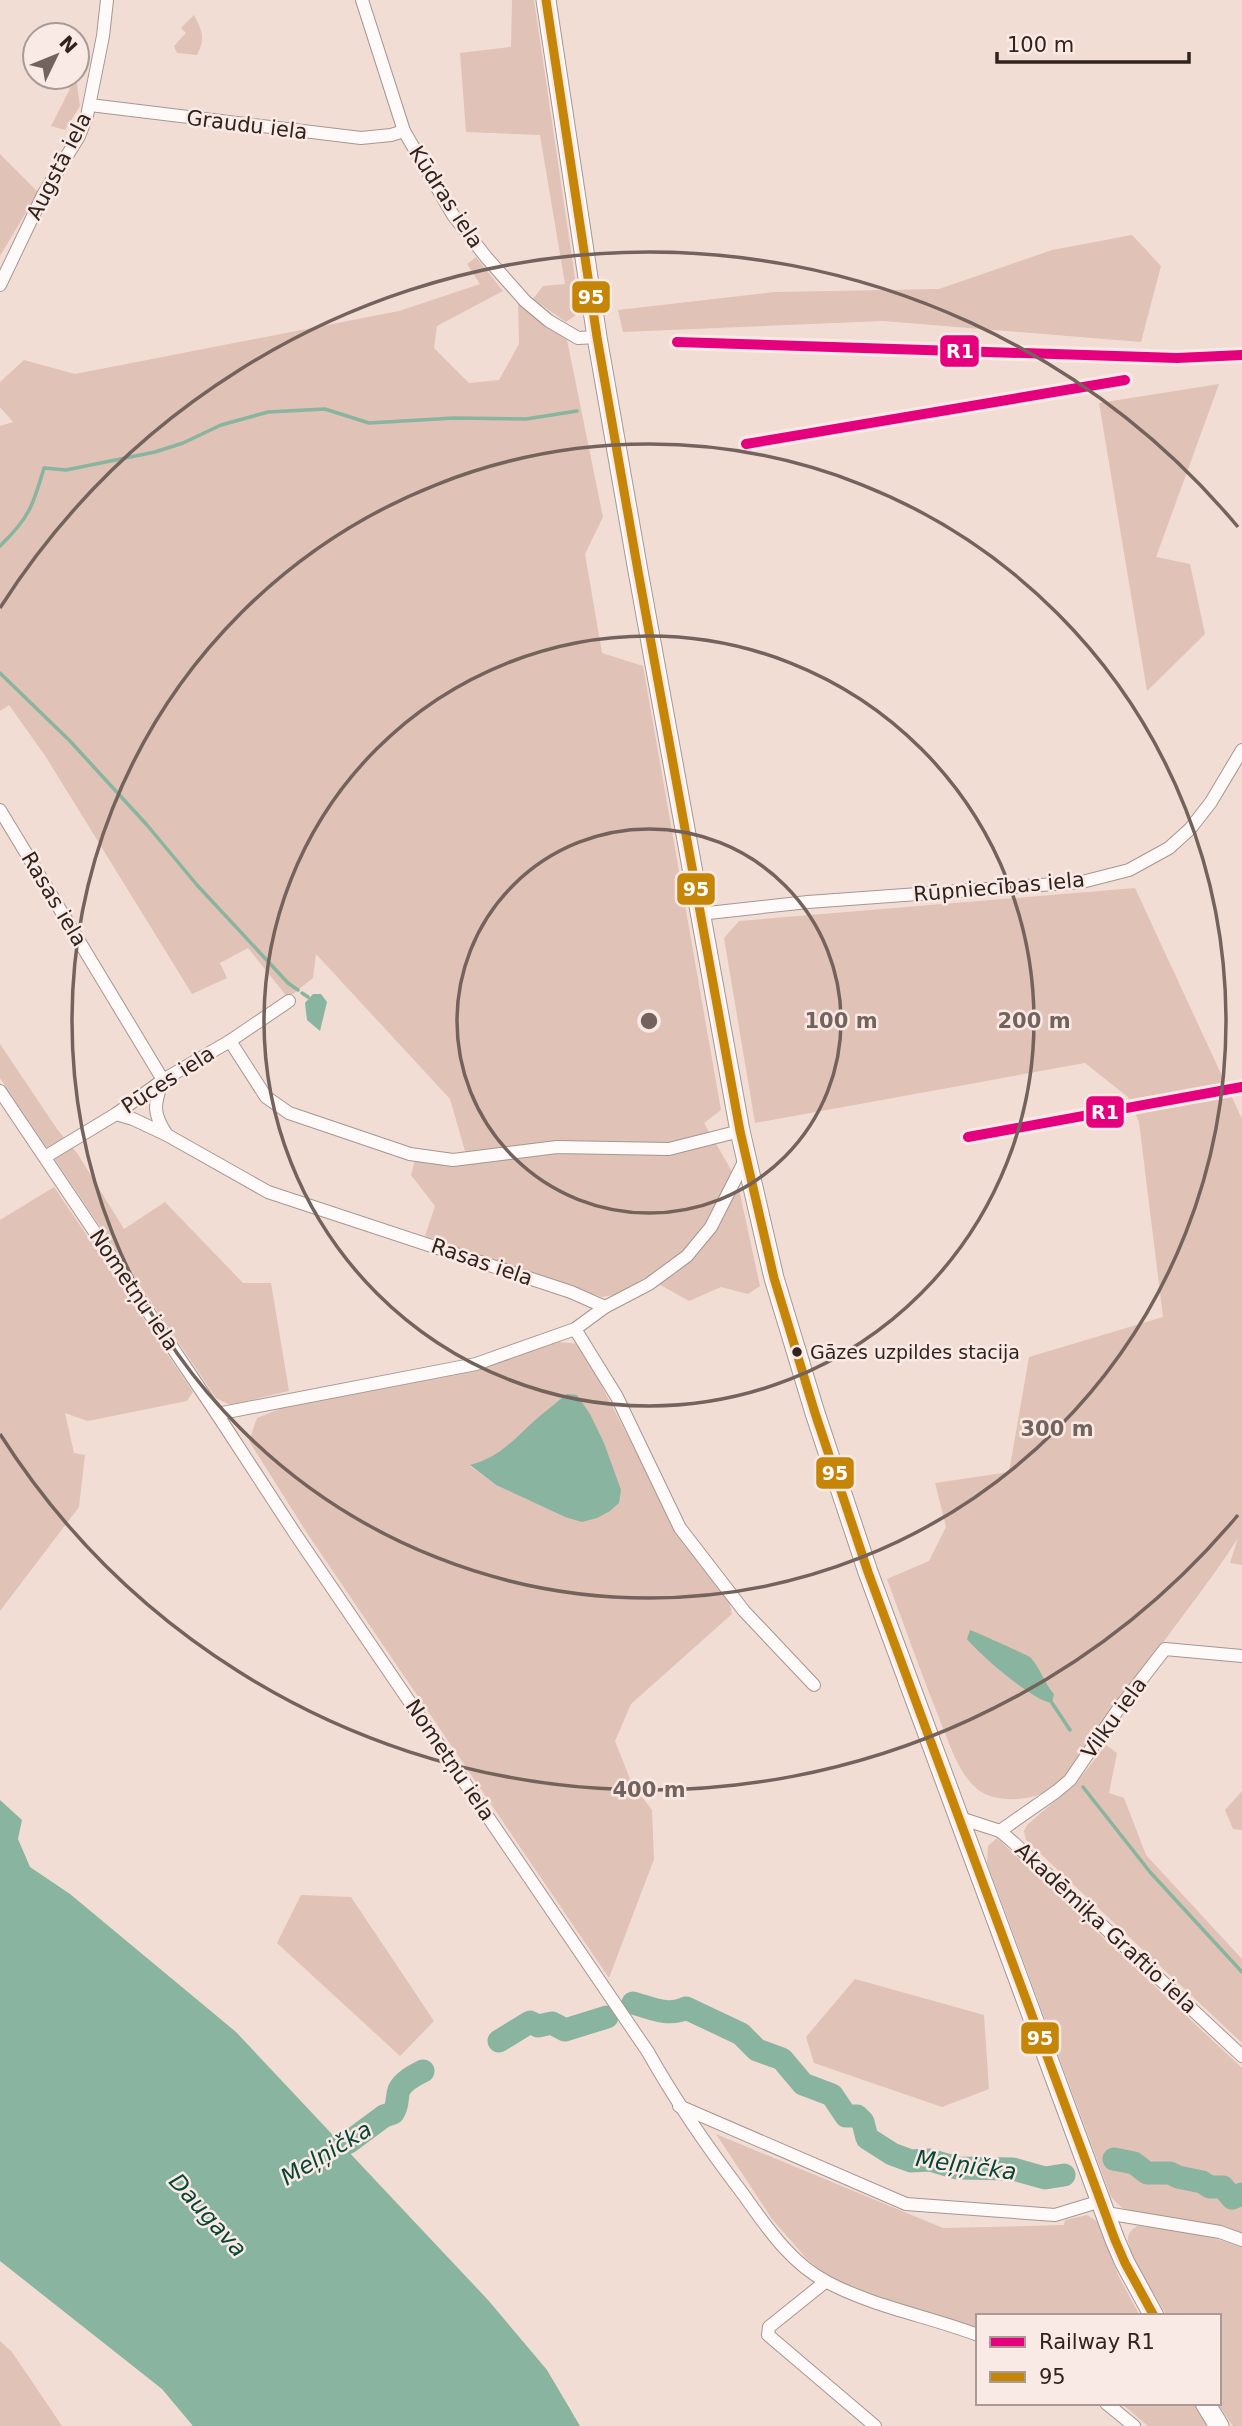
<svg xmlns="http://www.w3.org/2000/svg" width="1242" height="2426" font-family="'DejaVu Sans',sans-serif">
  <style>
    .green { fill: #e0c2b6; fill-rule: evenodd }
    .water { fill: #88b4a0 }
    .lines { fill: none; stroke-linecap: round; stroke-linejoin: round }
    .stream { stroke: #88b4a0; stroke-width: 3.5 }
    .river { stroke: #88b4a0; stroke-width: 23 }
    .street-casing { stroke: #a69690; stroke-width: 14 }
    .secondary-casing { stroke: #a69690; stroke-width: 21 }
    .street { stroke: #fdfaf9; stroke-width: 12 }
    .secondary { stroke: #fdfaf9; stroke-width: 19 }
    .bus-1-casing { stroke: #faeae5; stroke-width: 14 }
    .bus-1 { stroke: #c58507; stroke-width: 9 }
    .rail-1-casing { stroke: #faeae5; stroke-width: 16 }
    .rail-1 { stroke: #e5007d; stroke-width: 10 }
    .ring { fill: none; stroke: #74635d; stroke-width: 3.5 }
    .bus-dot { fill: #30221d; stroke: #faeae5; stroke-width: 2.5 }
    .labels { text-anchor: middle; stroke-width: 5; stroke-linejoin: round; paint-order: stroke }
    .bus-label { font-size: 19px; fill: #30221d; stroke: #faeae5; text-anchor: start }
    .street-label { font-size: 21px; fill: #30221d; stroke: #faeae5 }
    .water-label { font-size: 23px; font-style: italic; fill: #064636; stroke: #faeae5 }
    .centre { fill: #74635d; stroke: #faeae5; stroke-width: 3.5 }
    .ring-label { font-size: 21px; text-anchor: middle; font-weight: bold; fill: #74635d; stroke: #faeae5; stroke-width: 5; stroke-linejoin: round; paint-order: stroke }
    .line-badge { stroke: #faeae5; stroke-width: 2.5 }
    .badge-label { font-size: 19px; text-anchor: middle; font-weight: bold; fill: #fff }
  </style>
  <rect width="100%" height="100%" fill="#f2ddd5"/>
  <g class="green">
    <polygon points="512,0 534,0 580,312 566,322 533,299 543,286 565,284 540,135 466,132 460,53 511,47"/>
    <path d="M194 15C202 31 206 38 197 55L177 53 174 46 186 33 181 28Z"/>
    <polygon points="64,77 76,77 80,106 65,130 51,126 70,89 63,82"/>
    <polygon points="0,154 38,192 0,256"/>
    <polygon points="1132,235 1161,266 1141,342 883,321 623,332 618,310 774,292 939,289 1052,250"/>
    <polygon points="476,257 503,291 437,326 434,348 469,383 499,380 519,344 518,303 567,340 603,517 585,554 602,653 643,666 721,1110 704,1123 737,1180 760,1286 748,1294 721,1287 689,1301 646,1277 615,1295 602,1297 425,1236 435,1206 411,1175 415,1160 469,1165 450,1099 316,954 313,978 288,998 248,948 220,963 227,978 192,994 46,757 9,705 0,711 0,426 13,422 0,407 0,382 24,360 75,374 399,311 480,284 467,264"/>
    <polygon points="1219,384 1156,557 1190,564 1205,634 1147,691 1099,403"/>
    <path d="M1135 888 1242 1119V1565L1230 1563 1238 1538C1210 1582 1178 1621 1148 1663 1122 1700 1084 1768 1046 1791 1029 1802 992 1803 976 1788 958 1772 950 1745 941 1723 922 1676 905 1627 887 1579L929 1561 946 1527 935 1483 1009 1472 1029 1357 1163 1317 1139 1122 1128 1097 1085 1063 755 1123 724 938 739 921Z"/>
    <polygon points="0,1044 57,1129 77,1153 124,1229 165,1202 243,1283 271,1283 289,1391 230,1405 216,1398 0,1078"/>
    <polygon points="54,1187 193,1392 187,1401 88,1421 65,1413 74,1453 85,1455 79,1507 0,1611 0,1220"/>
    <path d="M558 1342 580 1344 673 1523 729 1601 732 1614 631 1704 615 1741 632 1784 652 1810 654 1859 609 1978 307 1533 249 1441 257 1418 292 1404 478 1369ZM567 1394 565 1517 496 1485 470 1466C507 1454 537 1419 567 1394Z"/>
    <polygon points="1106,1745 1117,1753 1109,1793 1124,1798 1146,1855 1242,1959 1242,2043 1026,1840 1024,1831 1027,1825 1077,1782"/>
    <polygon points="1242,1791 1242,1830 1233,1829 1225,1810"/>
    <polygon points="997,1838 1242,2068 1242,2234 1137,2212 1122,2208 1111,2197 987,1863 988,1846"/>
    <polygon points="301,1895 351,1897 434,2021 400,2056 277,1943"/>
    <polygon points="855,1979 984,2015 989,2089 942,2107 814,2063 806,2037"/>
    <polygon points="716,2134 943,2228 1064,2225 1065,2220 1087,2215 1098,2222 1118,2275 1140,2316 978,2316 978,2330 849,2287 826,2275 807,2259 772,2219"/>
    <path d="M1137 2226C1173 2228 1208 2235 1242 2247V2426H1233L1217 2403H1219V2316H1167C1157 2298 1129 2257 1128 2239 1128 2232 1133 2229 1137 2226Z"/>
    <polygon points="0,2341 12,2352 62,2426 0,2426"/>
    <polygon points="1121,2403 1191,2403 1199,2410 1210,2426 1148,2426"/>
  </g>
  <g class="water">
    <polygon points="313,994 321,994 327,1002 320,1031 307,1020 305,1003"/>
    <path d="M567 1394 577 1395 590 1414 604 1443 621 1490 619 1503 610 1511 597 1518 582 1522 565 1517 496 1485 470 1465C497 1458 513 1441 533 1422 544 1412 556 1403 567 1394Z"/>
    <path d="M970 1630C976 1632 1027 1655 1030 1657 1041 1669 1044 1683 1054 1694L1052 1703C1033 1701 980 1655 967 1639Z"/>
    <polygon points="0,1800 22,1820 18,1839 30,1867 70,1894 236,2032 488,2300 547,2370 580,2426 193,2426 162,2389 0,2261"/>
  </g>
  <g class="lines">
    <g class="stream">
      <path d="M0 546C29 518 33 506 44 468L66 470 155 452 183 443 221 425 268 412 325 409 369 423 454 418 526 419 577 411"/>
      <polyline points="0,673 70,741 147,825 197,885 288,983 298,990"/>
      <polyline points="302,993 308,997"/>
      <polyline points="1052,1703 1070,1730"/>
      <polyline points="1083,1787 1150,1872 1242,1972"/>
    </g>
    <g class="river">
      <path d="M633 2003C651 2008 669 2017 686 2008L741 2034 757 2050 782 2059 803 2084 832 2095 846 2116H857L863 2122 867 2138 892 2154 911 2161 930 2160 957 2168 1013 2169 1045 2178 1064 2175"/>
      <polyline points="499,2041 530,2022 538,2026 552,2023 565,2030 607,2017"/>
      <polyline points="1114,2159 1134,2163 1147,2173 1170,2173 1178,2177 1202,2182 1210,2187 1223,2187 1232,2198 1242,2194"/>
      <path d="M315 2161 349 2142 384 2116 393 2113C399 2104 396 2098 399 2090 403 2081 415 2075 423 2071"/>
    </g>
    <g class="street-casing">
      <g id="street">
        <polyline points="362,0 404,131 453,215 486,257 525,301 549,321 578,338 597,337"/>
        <polyline points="90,105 361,138 391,135 404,131"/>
        <polyline points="0,285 43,195 79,136 87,116 103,36 107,0"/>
        <polyline points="0,810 163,1080"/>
        <polyline points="699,914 808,902 1082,882 1129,870 1169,848 1190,829 1211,802 1242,750"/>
        <polyline points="230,1041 266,1097 289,1113 410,1154 453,1160 557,1147 669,1149 740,1131"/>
        <path d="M0 1091 217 1414 296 1535 648 2052C676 2102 708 2148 743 2194 766 2226 790 2263 827 2282 874 2307 928 2316 978 2335"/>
        <path d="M116 1114 133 1119 167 1135C152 1113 154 1104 163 1080"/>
        <polyline points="167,1135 268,1192 571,1292 605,1307"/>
        <polyline points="45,1157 116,1114 163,1080 230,1041 289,1001"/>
        <polyline points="575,1329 617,1397 680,1528 744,1611 814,1685"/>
        <polyline points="217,1414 476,1364 575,1329 605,1307 649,1284 687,1256 711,1227 745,1160"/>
        <polyline points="960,1818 1000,1831 1014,1843 1242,2056"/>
        <polyline points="1000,1831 1057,1791 1070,1780 1117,1711 1165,1649 1242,1656"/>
        <polyline points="679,2106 906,2204 1055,2215 1101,2201"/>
        <polyline points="1106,2213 1220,2232 1242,2240"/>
        <polyline points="825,2282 769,2327 768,2335 875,2426"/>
        <polyline points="1106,2403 1134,2426"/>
      </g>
    </g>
    <g class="secondary-casing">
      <g id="secondary">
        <polyline points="546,0 597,337 638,571 740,1131 774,1278 815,1413 868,1572 1115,2240 1125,2263 1154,2316"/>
        <polyline points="1205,2403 1219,2426"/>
      </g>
    </g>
    <use href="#street" class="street"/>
    <use href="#secondary" class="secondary"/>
    <g class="bus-1-casing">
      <polyline id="bus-1" points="546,0 597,337 638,571 740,1131 774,1278 815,1413 868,1572 1115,2240 1125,2263 1154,2316"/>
    </g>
    <use href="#bus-1" class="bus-1"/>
    <g class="rail-1-casing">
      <g id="rail-1">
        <polyline points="677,342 1177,358 1242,355"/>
        <polyline points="746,444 1125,380"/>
        <polyline points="968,1137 1242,1087"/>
      </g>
    </g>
    <use href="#rail-1" class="rail-1"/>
  </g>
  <g class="ring">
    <circle cx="649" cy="1021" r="192"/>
    <circle cx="649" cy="1021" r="385"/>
    <circle cx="649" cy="1021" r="577"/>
    <path d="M1238 1515A769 769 0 0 1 0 1434M0 608A769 769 0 0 1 1238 527"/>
  </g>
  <circle class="bus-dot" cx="797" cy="1352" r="6"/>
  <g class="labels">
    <g class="bus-label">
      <text x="810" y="1359">Gāzes uzpildes stacija</text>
    </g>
    <g class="street-label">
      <text transform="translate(247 125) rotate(7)" y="7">Graudu iela</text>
      <text transform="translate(59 166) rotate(-63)" y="7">Augstā iela</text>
      <text transform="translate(446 197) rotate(57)" y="7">Kūdras iela</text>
      <text transform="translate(999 887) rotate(-5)" y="7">Rūpniecības iela</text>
      <text transform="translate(54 899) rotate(59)" y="7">Rasas iela</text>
      <text transform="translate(168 1080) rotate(-33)" y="7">Pūces iela</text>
      <text transform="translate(482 1262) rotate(19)" y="7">Rasas iela</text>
      <text transform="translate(134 1290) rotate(56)" y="7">Nometņu iela</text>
      <text transform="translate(1114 1718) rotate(-54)" y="7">Vilku iela</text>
      <text transform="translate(450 1760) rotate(56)" y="7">Nometņu iela</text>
      <text transform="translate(1106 1928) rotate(43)" y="7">Akadēmiķa Graftio iela</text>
    </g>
    <g class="water-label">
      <text transform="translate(326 2153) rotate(-31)" y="8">Meļņička</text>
      <text transform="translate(966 2165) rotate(8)" y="8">Meļņička</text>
      <text transform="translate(208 2215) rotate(48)" y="8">Daugava</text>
    </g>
  </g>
  <circle cx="649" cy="1021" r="10" class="centre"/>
  <g class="ring-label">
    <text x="841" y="1028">100 m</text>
    <text x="1034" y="1028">200 m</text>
    <text x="1057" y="1436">300 m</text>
    <text x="649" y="1797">400 m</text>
  </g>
  <g class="line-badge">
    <rect x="571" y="280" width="40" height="34" rx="7" fill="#c58507"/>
    <rect x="939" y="334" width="41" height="34" rx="7" fill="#e5007d"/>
    <rect x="676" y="872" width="40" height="34" rx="7" fill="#c58507"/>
    <rect x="1085" y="1095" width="40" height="34" rx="7" fill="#e5007d"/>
    <rect x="815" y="1456" width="40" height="34" rx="7" fill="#c58507"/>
    <rect x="1020" y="2021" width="40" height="34" rx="7" fill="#c58507"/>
  </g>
  <g class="badge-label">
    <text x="591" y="304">95</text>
    <text x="960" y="358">R1</text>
    <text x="696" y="896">95</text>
    <text x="1105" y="1119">R1</text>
    <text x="835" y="1480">95</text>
    <text x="1040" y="2045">95</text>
  </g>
  <rect x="976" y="2314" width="245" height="91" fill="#faeae5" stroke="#a99a95" stroke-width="2"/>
  <rect x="990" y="2337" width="35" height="10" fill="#e5007d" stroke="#a99a95" stroke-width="2"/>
  <text x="1039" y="2349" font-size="21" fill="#30221d">Railway R1</text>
  <rect x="990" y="2372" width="35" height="10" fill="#c58507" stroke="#a99a95" stroke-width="2"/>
  <text x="1039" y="2384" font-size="21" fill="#30221d">95</text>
  <g transform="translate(56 56) rotate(47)"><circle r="33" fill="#faeae5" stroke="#a99a95" stroke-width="2"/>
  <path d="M0-5L12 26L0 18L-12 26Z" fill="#74635d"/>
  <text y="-10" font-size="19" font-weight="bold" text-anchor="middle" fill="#30221d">N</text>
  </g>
  <path d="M997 52v10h192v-10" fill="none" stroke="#30221d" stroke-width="3.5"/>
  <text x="1007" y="52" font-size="21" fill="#30221d" stroke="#faeae5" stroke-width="5" paint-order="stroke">100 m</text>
</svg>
